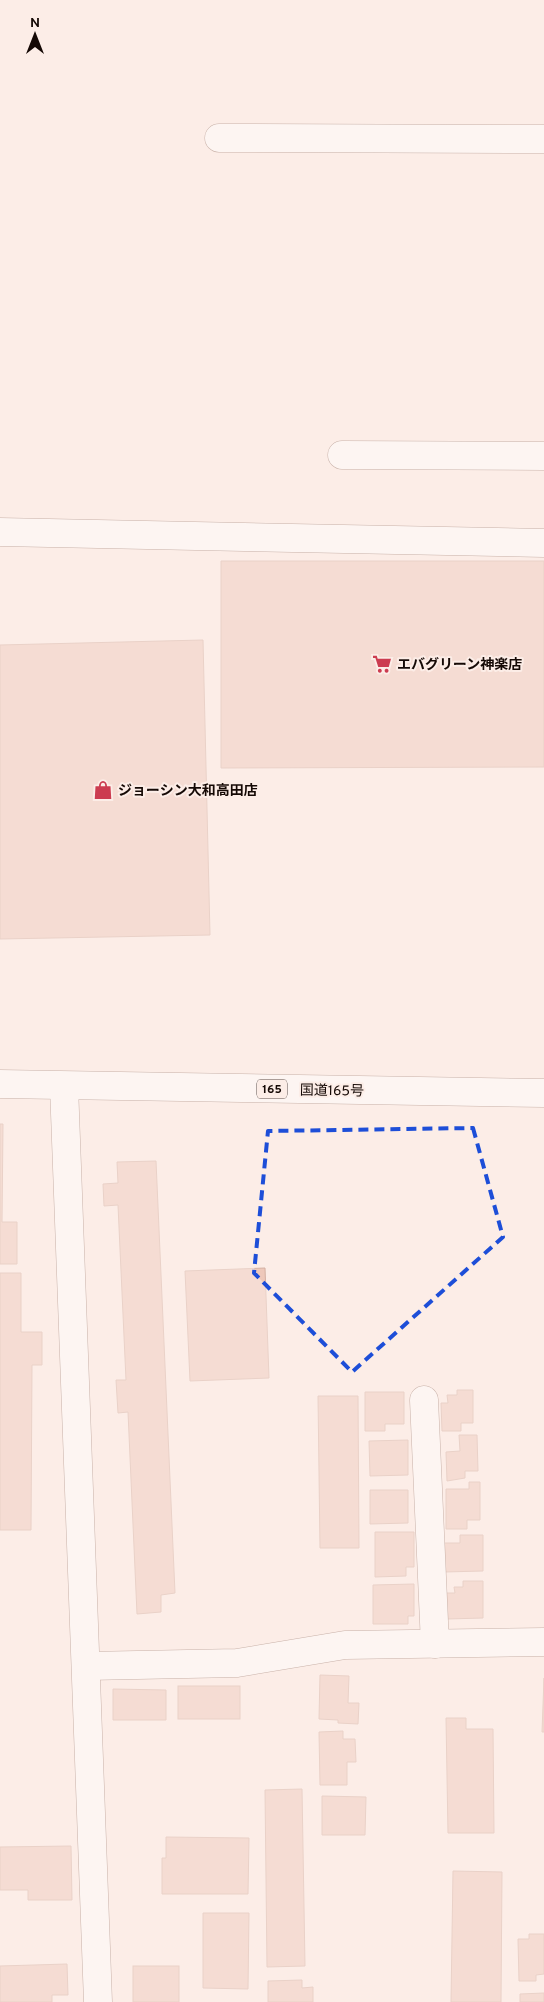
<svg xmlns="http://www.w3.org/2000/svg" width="544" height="2002" font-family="Overpass,'Noto Sans JP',sans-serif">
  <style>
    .building { fill: #eec8ba; stroke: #d4b0a2 }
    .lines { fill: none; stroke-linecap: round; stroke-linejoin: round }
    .street-casing { stroke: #8c6b5e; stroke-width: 29 }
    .highway-casing { stroke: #8c6b5e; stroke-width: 29 }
    .street { stroke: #fff; stroke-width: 28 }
    .highway { stroke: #fff; stroke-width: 28 }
    .marked { fill: none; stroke: #1d4ed8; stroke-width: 4; stroke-dasharray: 10 6; stroke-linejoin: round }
    .labels { text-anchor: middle; stroke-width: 4; stroke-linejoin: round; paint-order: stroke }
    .shield { fill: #fcede7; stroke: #5a4d49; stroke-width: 1 }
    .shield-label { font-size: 12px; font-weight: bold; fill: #150905 }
    .poi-label { font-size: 14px; font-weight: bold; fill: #150905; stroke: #fcede7; text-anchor: start }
    .street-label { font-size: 14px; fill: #150905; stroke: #fcede7 }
  </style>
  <rect width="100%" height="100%" fill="#fcede7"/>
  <g class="building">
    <polygon points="221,561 544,561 544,767 221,768"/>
    <polygon points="203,640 210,935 0,939 0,645"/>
    <polygon points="0,1124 3,1124 2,1222 17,1222 17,1264 0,1264"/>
    <polygon points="156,1161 175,1593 161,1595 161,1612 137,1614 128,1412 118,1413 116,1380 126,1380 118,1205 104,1206 103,1184 118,1183 117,1162"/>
    <polygon points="265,1268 269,1378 190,1381 185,1271"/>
    <polygon points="0,1273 21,1273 21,1332 42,1332 42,1365 32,1365 31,1530 0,1530"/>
    <polygon points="457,1390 473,1390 473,1423 461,1423 461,1431 442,1431 441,1403 448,1403 447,1395 457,1395"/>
    <polygon points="365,1392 404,1392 404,1424 385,1424 385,1431 365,1431"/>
    <polygon points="318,1396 358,1396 359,1548 320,1548"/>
    <polygon points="459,1435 477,1435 478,1471 465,1471 465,1478 447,1481 446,1452 460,1451"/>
    <polygon points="408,1440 408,1475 370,1476 369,1441"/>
    <polygon points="469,1482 480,1482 480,1520 467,1520 467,1529 446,1529 446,1489 469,1489"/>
    <polygon points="370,1490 408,1490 408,1523 370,1524"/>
    <polygon points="375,1532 414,1532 414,1567 406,1567 406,1576 375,1577"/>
    <polygon points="460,1535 483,1535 483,1571 444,1572 444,1543 460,1543"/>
    <polygon points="463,1581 483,1581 483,1618 447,1619 446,1593 455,1593 454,1587 463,1587"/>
    <polygon points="414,1584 414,1616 408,1616 408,1624 373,1624 373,1585"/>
    <polygon points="320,1675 349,1676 348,1703 359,1703 358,1724 338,1723 338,1720 319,1719"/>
    <polygon points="544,1678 544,1732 542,1732"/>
    <rect x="178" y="1686" width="62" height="33"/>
    <polygon points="113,1689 166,1690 166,1720 113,1720"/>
    <polygon points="446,1718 466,1718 466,1729 493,1729 494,1833 448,1833"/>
    <polygon points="343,1731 343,1739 355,1739 356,1762 347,1762 347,1785 320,1785 319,1732"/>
    <polygon points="302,1789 305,1966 267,1967 265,1790"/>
    <polygon points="322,1796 366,1797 365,1835 322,1835"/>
    <polygon points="166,1837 249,1838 248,1894 162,1894 162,1858 166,1858"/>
    <polygon points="71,1846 72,1900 28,1900 28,1890 0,1890 0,1847"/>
    <polygon points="453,1871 502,1872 501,2002 451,2002"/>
    <polygon points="203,1913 249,1913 248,1989 203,1988"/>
    <polygon points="529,1934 544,1934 544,1974 536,1975 536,1981 519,1981 518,1939 529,1939"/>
    <polygon points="67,1964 68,1995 52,1995 52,2002 0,2002 0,1966"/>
    <rect x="133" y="1966" width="46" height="36"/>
    <polygon points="302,1980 302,1988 313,1987 313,2002 268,2002 268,1981"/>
    <polygon points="544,1993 544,2002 520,2002 520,1994"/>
  </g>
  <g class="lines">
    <g class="street-casing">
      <g id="street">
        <polyline points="219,138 544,139"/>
        <polyline points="342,455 544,456"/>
        <polyline points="0,532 544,543"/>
        <polyline points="64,1086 98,2002"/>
        <polyline points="424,1400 435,1644"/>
        <polyline points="87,1666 237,1663 345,1645 544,1642"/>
      </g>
    </g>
    <g class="highway-casing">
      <polyline id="highway" points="0,1084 544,1093"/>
    </g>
    <use href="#street" class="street"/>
    <use href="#highway" class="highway"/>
  </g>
  <path d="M0 0H544V2002H0ZM473 1128 503 1237 352 1372 254 1273 268 1131Z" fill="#fcede7" fill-opacity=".55" fill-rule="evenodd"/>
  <path class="marked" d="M473 1128 503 1237 352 1372 254 1273 268 1131Z"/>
  <defs>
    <g id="supermarket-bare" transform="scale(1.5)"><path d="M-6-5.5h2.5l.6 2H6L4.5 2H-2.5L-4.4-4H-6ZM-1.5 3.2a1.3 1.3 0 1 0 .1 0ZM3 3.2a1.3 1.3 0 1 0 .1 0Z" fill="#cc3c50" stroke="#fcede7" stroke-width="2.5" paint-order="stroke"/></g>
    <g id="shop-bare" transform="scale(1.5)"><path d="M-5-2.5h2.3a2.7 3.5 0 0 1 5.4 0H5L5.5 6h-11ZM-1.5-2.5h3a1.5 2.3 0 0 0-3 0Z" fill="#cc3c50" stroke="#fcede7" stroke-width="2.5" paint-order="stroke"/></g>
  </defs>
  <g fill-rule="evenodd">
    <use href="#supermarket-bare" x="382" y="664"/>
    <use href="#shop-bare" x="103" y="790"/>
  </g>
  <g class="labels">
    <rect class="shield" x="257" y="1079.5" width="30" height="19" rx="4"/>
    <g class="shield-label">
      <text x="272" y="1093">165</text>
    </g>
    <g class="poi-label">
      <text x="397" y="669">エバグリーン神楽店</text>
      <text x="118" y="795">ジョーシン大和高田店</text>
    </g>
    <g class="street-label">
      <text transform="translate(332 1090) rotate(1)" y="5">国道165号</text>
    </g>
  </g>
  <g transform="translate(35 35)" stroke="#fcede7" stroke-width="4" paint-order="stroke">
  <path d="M0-4L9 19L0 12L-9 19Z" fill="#150905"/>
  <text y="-8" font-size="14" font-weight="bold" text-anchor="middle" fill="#150905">N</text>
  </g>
</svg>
